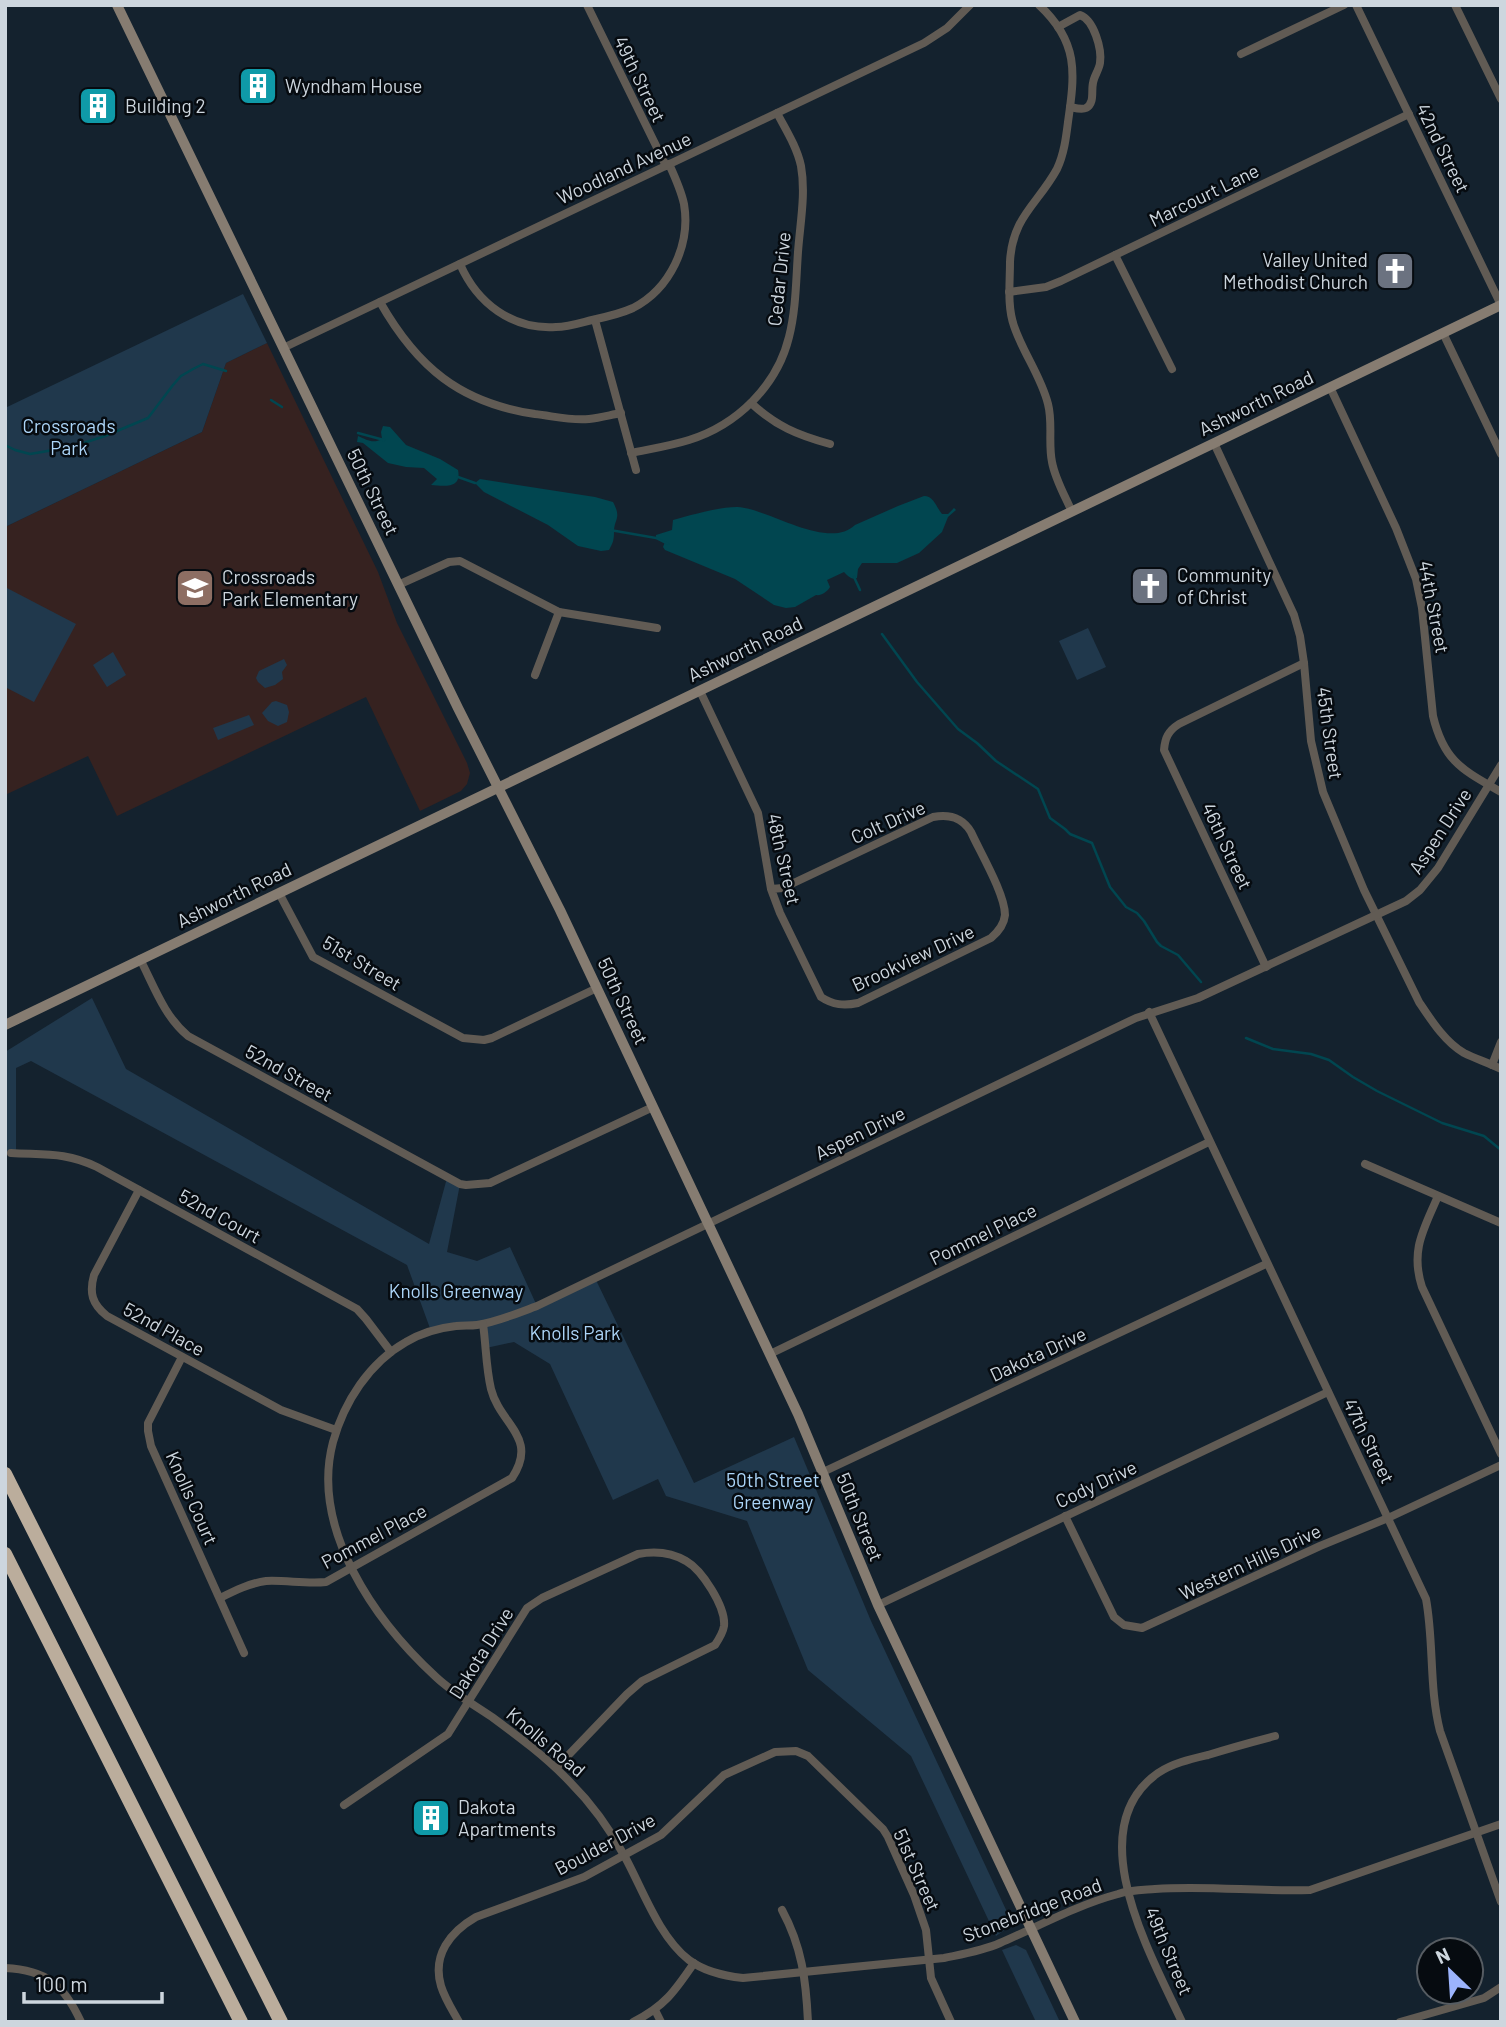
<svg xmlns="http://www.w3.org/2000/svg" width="1506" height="2027" font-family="Barlow,sans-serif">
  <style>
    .education { fill: #362220 }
    .green { fill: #20384c }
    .water { fill: #014650 }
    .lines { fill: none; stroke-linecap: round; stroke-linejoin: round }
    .stream { stroke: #014650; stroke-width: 2.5 }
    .street { stroke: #615b54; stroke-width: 8 }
    .secondary { stroke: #867c71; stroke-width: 10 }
    .highway { stroke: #bbad9c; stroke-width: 14 }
    .labels { text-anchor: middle; stroke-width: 5; stroke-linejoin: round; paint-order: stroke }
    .street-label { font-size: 19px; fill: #cdd6de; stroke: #060b10 }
    .poi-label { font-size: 19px; fill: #cdd6de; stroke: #060b10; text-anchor: start }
    .park-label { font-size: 19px; fill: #acd5f8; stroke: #060b10 }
  </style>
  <rect width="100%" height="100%" fill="#14222e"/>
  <polygon class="education" points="267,343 378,572 397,623 467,763 470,773 467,784 461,791 420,811 366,697 117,816 88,756 5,795 5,527 202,432 226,363"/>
  <g class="green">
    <polygon points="243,294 267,343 226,363 202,432 5,527 5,408"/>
    <polygon points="5,587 76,624 34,702 5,687"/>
    <polygon points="1088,628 1106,667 1077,680 1059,641"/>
    <polygon points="113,652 126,675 107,687 93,665"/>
    <polygon points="284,659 287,665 282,672 283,679 275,685 265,688 258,682 256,678 259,671"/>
    <polygon points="276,701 287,705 289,712 287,722 278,726 268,721 262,713 272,702"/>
    <polygon points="249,715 254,725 218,740 213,728"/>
    <polygon points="92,998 126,1069 429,1244 447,1178 460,1184 447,1252 477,1261 510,1247 537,1306 595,1278 694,1483 794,1437 871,1621 1008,1914 1011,1921 1009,1927 996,1936 911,1756 808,1670 747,1521 666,1496 658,1479 613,1500 550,1364 514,1342 486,1348 483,1324 431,1331 407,1265 31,1061 16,1068 16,1154 5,1153 5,1052"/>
    <polygon points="1016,1945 1026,1950 1060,2022 1036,2022 1002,1950"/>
  </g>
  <g class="water">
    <path d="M383 426 390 427 406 445 440 459 458 470C462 489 444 486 431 485L437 479 424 468 406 467 388 463 363 443 357 442 358 436C367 440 373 444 382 439L381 432Z"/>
    <path d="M480 479 595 497 613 502C622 519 614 518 614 532 614 540 613 543 609 550L601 551 578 546 548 525 484 492 475 483Z"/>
    <path d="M924 496C934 496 936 507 942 514H948L954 508 956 510 948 517 942 532 919 553 897 563H862L858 569 857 578C851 580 848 576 844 572L827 580 830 587C827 592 821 596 816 595L795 607 786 608 774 605 735 579 665 550 663 547 665 542 656 538V535L672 530 673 520C691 515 719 507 737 507 768 508 828 551 855 525L898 506Z"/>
  </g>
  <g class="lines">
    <g class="stream">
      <polyline points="271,400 282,407"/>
      <polyline points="358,433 384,440"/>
      <polyline points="5,445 15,450 30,454 71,447 105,436 148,418 173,385 181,376 193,369 203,364 226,371"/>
      <polyline points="458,477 475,483"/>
      <polyline points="610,530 656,538 668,544"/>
      <polyline points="854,577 860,590"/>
      <polyline points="882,634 917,682 958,729 977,743 996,761 1038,789 1050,818 1065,829 1070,834 1092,843 1110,887 1126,907 1137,913 1144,921 1157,942 1161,946 1178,955 1201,982"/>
      <polyline points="1246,1038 1273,1049 1311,1054 1329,1060 1353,1077 1377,1091 1442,1123 1484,1136 1501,1150"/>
    </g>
    <g class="street">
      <polyline points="587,5 666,166"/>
      <path d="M1039 5C1079 42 1075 73 1068 122 1066 138 1064 154 1057 169 1038 204 1012 217 1010 262 1010 283 1007 306 1014 326 1023 353 1041 376 1048 404 1053 423 1048 443 1052 462 1055 479 1065 496 1072 512"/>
      <polyline points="1356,5 1501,305"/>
      <polyline points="1455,5 1501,99"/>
      <path d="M1058 27 1080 15C1094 20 1102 49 1100 63 1099 70 1094 76 1093 83 1091 91 1095 103 1086 108 1082 110 1075 108 1070 107"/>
      <polyline points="1241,54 1344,5"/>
      <polyline points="1115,255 1172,369"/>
      <path d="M460 264C477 303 512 330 556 327 568 327 580 323 592 320 606 317 620 314 633 308 670 289 691 245 684 204 681 190 675 177 669 164"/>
      <polyline points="1009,292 1046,287 1061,281 1409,114"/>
      <path d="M380 302C417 367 460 403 535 414 553 416 571 421 589 419 600 418 610 415 621 413"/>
      <polyline points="595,320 636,470"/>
      <polyline points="1443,333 1501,454"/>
      <polyline points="283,348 924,43 947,28 970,5"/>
      <path d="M1330 387 1396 528 1416 579 1422 608 1433 716C1444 762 1463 770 1501 792"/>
      <path d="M751 403C776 426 797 435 830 444"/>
      <path d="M1214 443 1294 615 1300 636 1304 663 1311 741 1323 792 1364 890 1419 1002C1431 1020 1445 1042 1464 1053 1476 1059 1489 1063 1501 1069"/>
      <path d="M631 453C650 449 670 446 689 440 737 425 777 386 789 337 796 310 796 280 798 252 800 224 806 194 801 166 797 147 786 130 777 113"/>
      <polyline points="398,585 449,562 460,561 559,612 657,628"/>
      <polyline points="535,675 559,612"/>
      <path d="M700 691 758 813 771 889 780 913 821 997C833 1005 844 1006 858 1003L991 938C998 932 1004 925 1005 915 1005 894 980 852 971 832 962 817 949 814 933 817L783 888 771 889"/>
      <path d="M1501 765 1438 868 1420 890 1406 901 1198 998 1136 1018 537 1306C518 1313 497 1322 477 1325 470 1326 463 1325 456 1326 438 1328 421 1333 406 1342 369 1363 344 1402 333 1442 310 1529 375 1621 436 1677 453 1693 473 1704 492 1717 519 1737 546 1757 569 1781 592 1804 610 1829 625 1857 643 1890 659 1937 689 1960 705 1972 724 1976 743 1978L944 1958C963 1954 982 1951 1000 1943 1039 1926 1077 1905 1118 1894 1130 1890 1143 1890 1155 1889 1207 1885 1258 1892 1310 1890L1501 1824"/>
      <polyline points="279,893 313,957 463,1038 484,1040 492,1038 597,988"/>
      <path d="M140 959C154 986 164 1016 188 1036L460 1184 466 1185 490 1183 653 1107"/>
      <path d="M1266 967 1164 750C1165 738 1168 731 1179 724L1304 663"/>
      <path d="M1149 1012 1426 1599C1434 1642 1429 1688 1440 1731L1501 1902"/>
      <polyline points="1492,1065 1501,1042"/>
      <path d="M11 1153C45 1155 66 1152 97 1167L357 1309 366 1319 391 1352"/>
      <polyline points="1365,1164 1501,1223"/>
      <path d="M139 1190 94 1275C89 1293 92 1304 107 1316L281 1410 336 1430"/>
      <path d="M1438 1196C1424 1229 1410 1250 1422 1287L1501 1454"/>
      <polyline points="770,1354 1209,1142"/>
      <polyline points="182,1357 148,1423 148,1431 151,1446 244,1653"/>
      <polyline points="823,1472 1266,1264"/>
      <polyline points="1065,1516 1114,1617 1124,1625 1142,1628 1320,1546 1388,1518 1501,1465"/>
      <path d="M220 1598C234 1591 250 1583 266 1581 286 1580 306 1584 326 1582L512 1478C539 1437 500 1425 491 1389 486 1368 486 1345 483 1324"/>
      <polyline points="878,1605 1328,1392"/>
      <path d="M344 1805 448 1734 527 1608 542 1598 638 1554C654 1551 671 1552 686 1561 702 1570 726 1607 724 1626 723 1633 719 1639 715 1645L642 1681 627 1694 557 1767"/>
      <path d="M782 1910C802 1947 806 1980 808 2022"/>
      <path d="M5 1968C47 1970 64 1985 81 2022"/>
      <polyline points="655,2010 661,2022"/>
      <path d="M459 2022C453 2011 445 1999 441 1986 432 1955 450 1932 476 1917L584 1877 661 1835 724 1775 775 1752 796 1751 808 1756 883 1829 888 1837 914 1895 926 1930 931 1978 951 2022"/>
      <path d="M633 2022C664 2007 675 1991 694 1963"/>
      <path d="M1182 2022C1152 1957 1078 1829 1158 1773 1173 1763 1191 1759 1208 1755 1230 1748 1252 1742 1275 1736"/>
      <polyline points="1400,2022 1484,1998 1501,1987"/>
    </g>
    <g class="secondary">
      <polyline points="117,5 458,708 560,910 798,1414 878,1605 1075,2022"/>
      <polyline points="5,1025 1501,305"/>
    </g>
    <g class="highway">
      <polyline points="5,1474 281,2022"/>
      <polyline points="5,1554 241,2022"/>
    </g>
  </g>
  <defs>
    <g id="building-square" transform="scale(2.0125)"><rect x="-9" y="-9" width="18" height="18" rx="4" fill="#0f9aa8" stroke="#060b10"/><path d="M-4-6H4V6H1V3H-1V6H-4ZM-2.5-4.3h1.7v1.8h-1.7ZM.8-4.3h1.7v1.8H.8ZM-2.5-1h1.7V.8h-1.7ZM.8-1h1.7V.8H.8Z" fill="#fff"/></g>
    <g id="church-square" transform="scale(2.0125)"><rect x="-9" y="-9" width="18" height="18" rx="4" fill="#6b7280" stroke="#060b10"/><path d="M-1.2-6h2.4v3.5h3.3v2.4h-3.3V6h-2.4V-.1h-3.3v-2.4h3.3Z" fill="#fff"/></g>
    <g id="school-square" transform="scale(2.0125)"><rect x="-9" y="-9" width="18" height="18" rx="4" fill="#8d6e63" stroke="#060b10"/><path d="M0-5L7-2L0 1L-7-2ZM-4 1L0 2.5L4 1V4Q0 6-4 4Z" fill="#fff"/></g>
  </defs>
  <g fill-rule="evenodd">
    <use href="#building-square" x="258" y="86"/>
    <use href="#building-square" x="98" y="106"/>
    <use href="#church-square" x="1395" y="271"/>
    <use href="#church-square" x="1150" y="586"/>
    <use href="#school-square" x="195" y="588"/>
    <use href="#building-square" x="431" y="1818"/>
  </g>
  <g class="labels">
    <g class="street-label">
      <text transform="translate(640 79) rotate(64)" y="7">49th Street</text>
      <text transform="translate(1443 148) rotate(64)" y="7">42nd Street</text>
      <text transform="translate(624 168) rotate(-25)" y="7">Woodland Avenue</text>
      <text transform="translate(1204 195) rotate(-26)" y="7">Marcourt Lane</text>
      <text transform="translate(779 279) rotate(-84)" y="7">Cedar Drive</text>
      <text transform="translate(1256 403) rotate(-26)" y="7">Ashworth Road</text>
      <text transform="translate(373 492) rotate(64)" y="7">50th Street</text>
      <text transform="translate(1434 607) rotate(79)" y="7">44th Street</text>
      <text transform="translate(745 649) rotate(-26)" y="7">Ashworth Road</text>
      <text transform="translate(1330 733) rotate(82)" y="7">45th Street</text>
      <text transform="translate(888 822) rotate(-24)" y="7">Colt Drive</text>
      <text transform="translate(1440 831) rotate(-57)" y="7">Aspen Drive</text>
      <text transform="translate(1227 846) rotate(65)" y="7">46th Street</text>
      <text transform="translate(784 859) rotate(77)" y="7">48th Street</text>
      <text transform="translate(234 895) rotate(-26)" y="7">Ashworth Road</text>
      <text transform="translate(913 958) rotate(-25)" y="7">Brookview Drive</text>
      <text transform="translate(362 963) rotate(31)" y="7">51st Street</text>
      <text transform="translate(623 1001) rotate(65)" y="7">50th Street</text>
      <text transform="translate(289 1073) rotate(29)" y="7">52nd Street</text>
      <text transform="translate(860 1133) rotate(-26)" y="7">Aspen Drive</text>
      <text transform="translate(220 1216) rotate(29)" y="7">52nd Court</text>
      <text transform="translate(983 1234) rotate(-26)" y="7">Pommel Place</text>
      <text transform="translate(164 1329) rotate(29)" y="7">52nd Place</text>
      <text transform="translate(1038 1354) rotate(-25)" y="7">Dakota Drive</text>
      <text transform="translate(1369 1441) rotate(64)" y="7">47th Street</text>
      <text transform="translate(1096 1484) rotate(-25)" y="7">Cody Drive</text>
      <text transform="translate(192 1498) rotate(66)" y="7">Knolls Court</text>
      <text transform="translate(860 1517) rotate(68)" y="7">50th Street</text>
      <text transform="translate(374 1536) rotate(-28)" y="7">Pommel Place</text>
      <text transform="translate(1250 1562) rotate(-25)" y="7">Western Hills Drive</text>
      <text transform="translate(481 1653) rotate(-58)" y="7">Dakota Drive</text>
      <text transform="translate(546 1742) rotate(40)" y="7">Knolls Road</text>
      <text transform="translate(605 1844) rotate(-28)" y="7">Boulder Drive</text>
      <text transform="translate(917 1870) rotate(66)" y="7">51st Street</text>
      <text transform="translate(1032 1910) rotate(-21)" y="7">Stonebridge Road</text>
      <text transform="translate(1169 1951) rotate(67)" y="7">49th Street</text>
    </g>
    <g class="poi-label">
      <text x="285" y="93">Wyndham House</text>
      <text x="125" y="113">Building 2</text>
      <text x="1368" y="267" text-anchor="end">Valley United<tspan x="1368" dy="22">Methodist Church</tspan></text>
      <text x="1177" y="582">Community<tspan x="1177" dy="22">of Christ</tspan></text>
      <text x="222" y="584">Crossroads<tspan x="222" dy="22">Park Elementary</tspan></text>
      <text x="458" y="1814">Dakota<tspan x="458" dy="22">Apartments</tspan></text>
    </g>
    <g class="park-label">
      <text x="69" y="433">Crossroads<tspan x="69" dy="22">Park</tspan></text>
      <text x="456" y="1298">Knolls Greenway</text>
      <text x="575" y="1340">Knolls Park</text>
      <text x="773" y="1487">50th Street<tspan x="773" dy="22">Greenway</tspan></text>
    </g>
  </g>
  <rect width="1506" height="2027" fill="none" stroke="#cdd6de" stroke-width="14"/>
  <g transform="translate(1450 1971) rotate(335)"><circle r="33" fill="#060b10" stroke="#565c62" stroke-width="2"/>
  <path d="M0-5L12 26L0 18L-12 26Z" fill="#9cb4fd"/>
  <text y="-10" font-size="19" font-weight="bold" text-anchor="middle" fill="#cdd6de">N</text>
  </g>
  <path d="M24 1992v10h138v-10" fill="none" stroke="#cdd6de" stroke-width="3.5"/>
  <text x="35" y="1992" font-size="21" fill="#cdd6de" stroke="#060b10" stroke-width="5" paint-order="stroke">100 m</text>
</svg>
